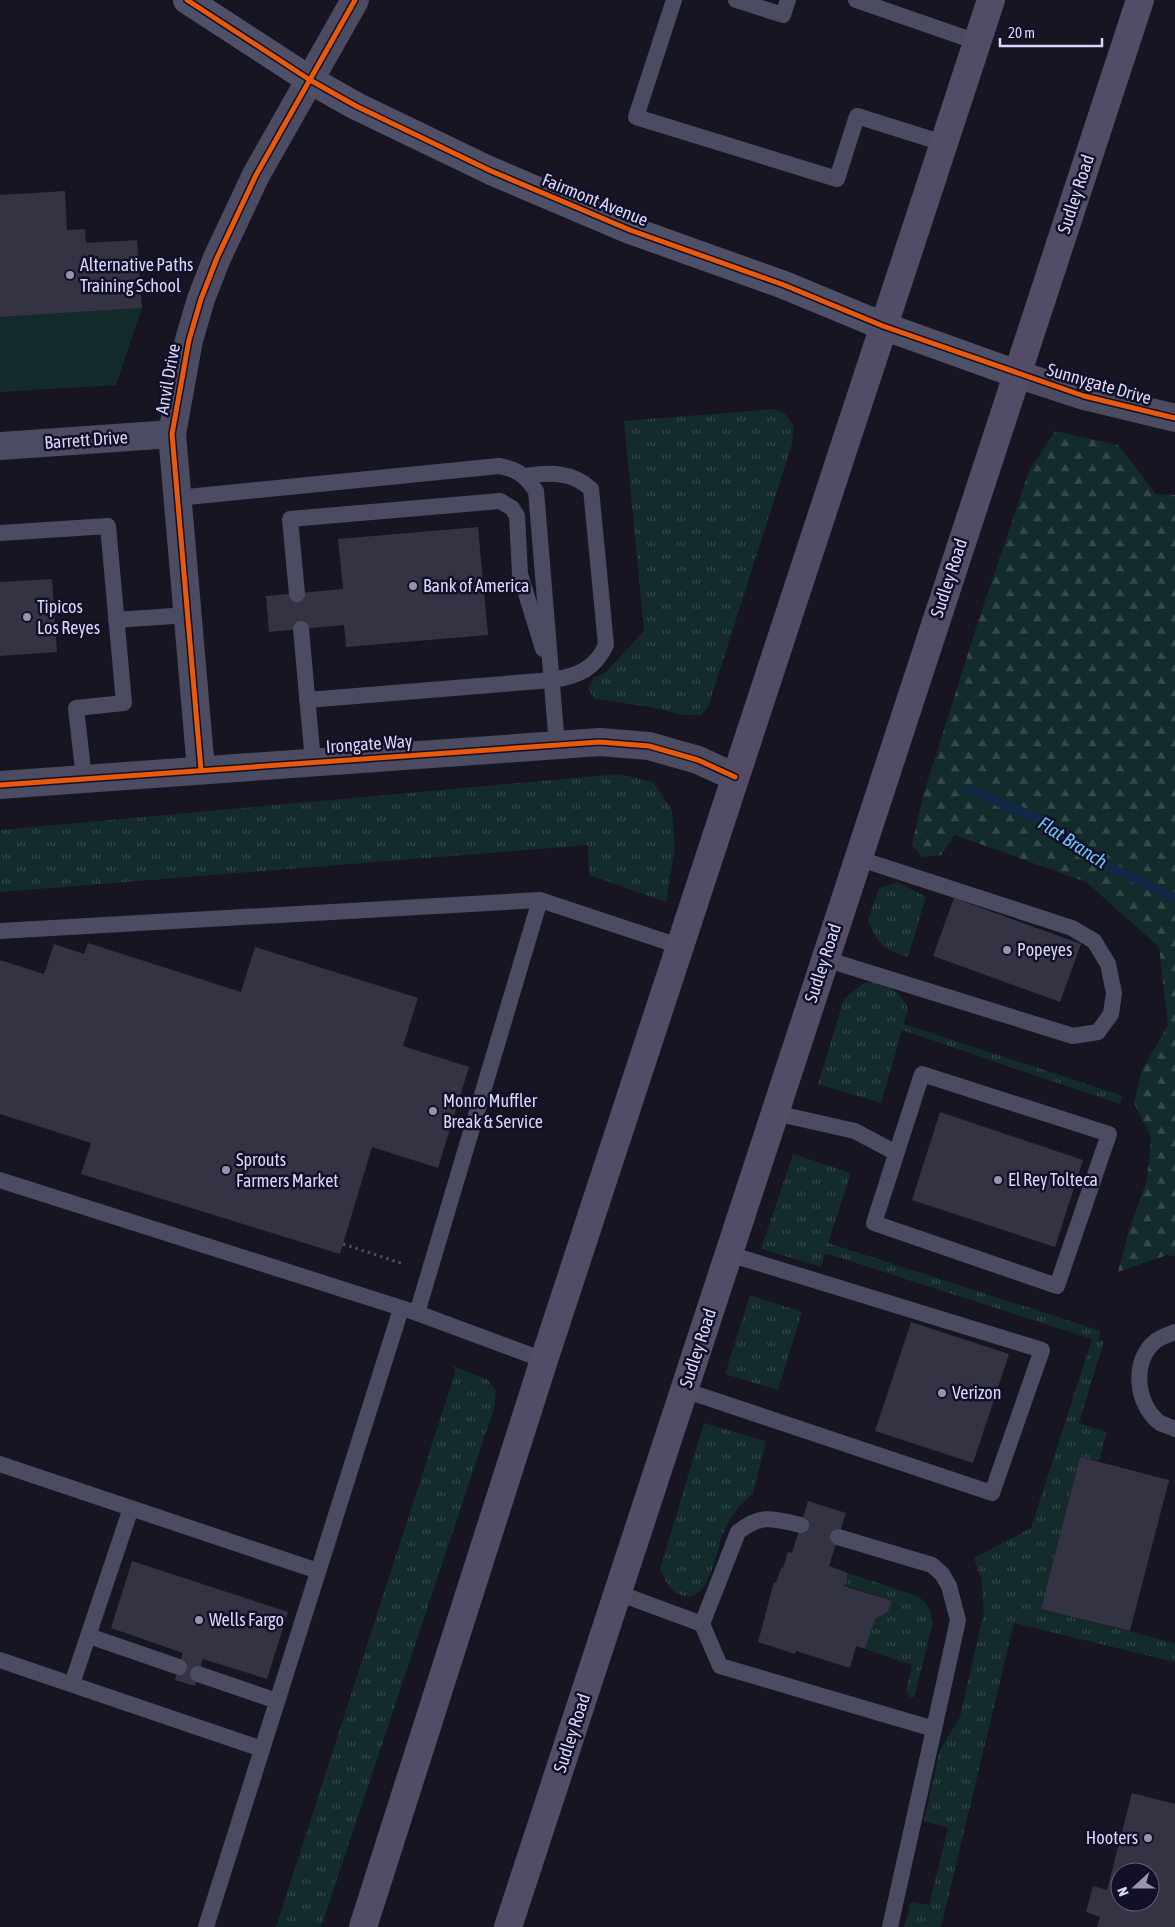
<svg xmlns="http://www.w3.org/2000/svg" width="1175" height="1927" font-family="'Asap Condensed',sans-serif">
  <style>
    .grass { fill: url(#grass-tufts) }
    .forest { fill: url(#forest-firs) }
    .park { fill: #142b2b }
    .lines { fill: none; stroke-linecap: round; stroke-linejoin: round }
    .stream { stroke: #112945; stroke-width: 10 }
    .building { fill: #343343; fill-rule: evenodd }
    .path { stroke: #44515c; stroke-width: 3; stroke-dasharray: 2.5 4; stroke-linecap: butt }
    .lane { stroke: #4b4c61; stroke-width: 16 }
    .street { stroke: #4b4c61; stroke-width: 28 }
    .secondary { stroke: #4e5067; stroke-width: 28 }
    .primary { stroke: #534c66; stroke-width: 28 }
    .cycleway-casing { stroke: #121026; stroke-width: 8 }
    .cycleway { stroke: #e8590c; stroke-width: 5 }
    .poi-dot { fill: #9493b0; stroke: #121026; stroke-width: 2 }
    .labels { text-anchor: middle; stroke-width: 5; stroke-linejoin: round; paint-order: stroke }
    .street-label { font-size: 18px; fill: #d8d7fd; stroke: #121026 }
    .poi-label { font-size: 18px; fill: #d8d7fd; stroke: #121026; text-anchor: start }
    .water-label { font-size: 19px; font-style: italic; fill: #6bc3f7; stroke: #121026 }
  </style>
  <defs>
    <pattern id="grass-tufts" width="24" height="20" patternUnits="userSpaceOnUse" patternTransform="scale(1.25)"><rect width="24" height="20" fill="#142b2b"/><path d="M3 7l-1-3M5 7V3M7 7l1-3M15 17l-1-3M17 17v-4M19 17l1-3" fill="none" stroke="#35494b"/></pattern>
    <pattern id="forest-firs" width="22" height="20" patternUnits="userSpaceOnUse" patternTransform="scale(1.25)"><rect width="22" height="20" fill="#142b2b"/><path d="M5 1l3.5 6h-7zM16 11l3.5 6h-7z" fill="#35494b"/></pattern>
  </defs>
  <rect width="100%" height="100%" fill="#161521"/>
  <g class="grass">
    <polygon points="776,409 786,415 794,426 792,444 708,707 701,715 683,715 650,707 595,699 588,689 593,678 605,673 644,631 624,421"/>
    <polygon points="619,774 653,782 672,810 675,847 666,902 589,875 588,845 0,892 0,830"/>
    <path d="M897 882 926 897 908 957C882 949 878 945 868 920L879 888Z"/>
    <path d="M878 982C893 987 900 994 908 1008L904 1024 1123 1096 1120 1104 902 1030 881 1103 818 1084 844 999 864 983Z"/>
    <polygon points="793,1154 851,1173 828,1243 1101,1331 1098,1340 1104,1341 1079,1423 1107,1432 1099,1461 1080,1457 1041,1609 1175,1643 1175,1662 1014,1623 941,1927 904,1927 911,1902 929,1905 948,1828 924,1821 940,1750 960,1717 984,1611 981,1578 974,1558 1031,1528 1092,1339 825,1253 821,1267 761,1249"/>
    <polygon points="750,1295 802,1312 778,1390 725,1374"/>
    <polygon points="453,1366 488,1380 496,1391 494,1408 321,1927 276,1927 455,1373"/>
    <path d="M704 1423 766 1441 753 1494C739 1504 731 1517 723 1533 716 1549 710 1602 685 1596 670 1593 666 1581 660 1569Z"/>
    <polygon points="848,1573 911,1594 923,1600 930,1610 933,1623 914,1697 910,1698 906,1690 912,1665 865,1649 875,1619 888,1612 892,1601 844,1585"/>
  </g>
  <polygon class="forest" points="1055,431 1118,445 1156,494 1175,495 1175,1256 1167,1255 1118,1272 1129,1230 1147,1180 1151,1137 1134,1103 1142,1070 1168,1025 1159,947 1086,882 955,835 941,855 922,857 912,845 923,796 976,628 1029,471"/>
  <polygon class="park" points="142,308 116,385 0,392 0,317"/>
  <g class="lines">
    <polyline class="stream" points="969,789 1038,819 1105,865 1175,898"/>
  </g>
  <g class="building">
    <polygon points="65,191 67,230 85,229 86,243 137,240 142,308 0,317 0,195"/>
    <polygon points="478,527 488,635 346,647 344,625 269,632 266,596 343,589 338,539"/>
    <polygon points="52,579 57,652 0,656 0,582"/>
    <polygon points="954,898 1081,944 1060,1002 933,956"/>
    <polygon points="88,943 241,992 255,947 418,998 403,1046 469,1067 438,1168 372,1147 340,1254 81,1174 91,1143 0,1114 0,960 44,974 54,944 84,954"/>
    <polygon points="940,1112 1083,1160 1055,1247 912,1200"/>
    <polygon points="911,1322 1009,1354 973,1463 875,1431"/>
    <polygon points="1080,1457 1169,1480 1130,1631 1041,1609"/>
    <polygon points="808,1501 846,1513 829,1566 848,1573 844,1586 892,1601 888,1612 875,1619 865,1649 856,1646 850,1668 796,1651 795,1654 758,1642 774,1582 776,1583 781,1568 783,1568 788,1552 792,1553"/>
    <polygon points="132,1561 288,1612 267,1679 203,1659 195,1686 175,1680 183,1653 111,1628"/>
    <path d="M1132 1793 1175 1804V1927H1097L1100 1917 1086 1912 1093 1886 1107 1890ZM1120 1872H1150V1902H1120Z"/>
  </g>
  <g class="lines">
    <polyline class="path" points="343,1244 404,1264"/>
    <g class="lane">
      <polyline points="674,0 636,117 837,179 857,116 943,143"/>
      <polyline points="736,0 783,15 788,0"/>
      <polyline points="856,0 977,42"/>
      <path d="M177 498 499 466C517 469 525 475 536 491L557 745"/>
      <polyline points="0,533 108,526 124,703 76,708 84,779"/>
      <polyline points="297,594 290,519 500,501 512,508 517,516 520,574 543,649"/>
      <polyline points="116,620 187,615"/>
      <polyline points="301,629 313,762"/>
      <path d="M307 700 552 680C578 676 595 669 606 645L591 489C573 472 550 472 526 476"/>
      <polyline points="0,931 540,900 679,946"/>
      <polyline points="825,959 1073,1036 1098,1032 1111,1014 1114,993 1108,964 1094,941 1072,928 857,858"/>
      <polygon points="922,1074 1109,1134 1057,1286 874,1223"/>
      <polyline points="775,1113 855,1131 896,1153"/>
      <polyline points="0,1180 417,1313 544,1360"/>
      <polyline points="417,1313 540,900"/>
      <path d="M1175 1332C1169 1334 1162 1337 1157 1340 1131 1359 1135 1404 1160 1423 1164 1425 1171 1427 1175 1429"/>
      <polyline points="684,1390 992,1493 1042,1350 729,1254"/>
      <polyline points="0,1464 318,1571"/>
      <polyline points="838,1537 932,1565 942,1574 949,1586 958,1620 934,1729"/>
      <polyline points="618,1593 702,1624 720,1666 934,1729 890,1927"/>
      <path d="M702 1624 738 1532C762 1513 774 1519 801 1525"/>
      <polyline points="89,1636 179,1667"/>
      <polyline points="0,1660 262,1749"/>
      <polyline points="198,1674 277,1701"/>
      <polyline points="72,1684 131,1508"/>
      <polyline points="206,1927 401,1309"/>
    </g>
    <g class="street">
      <polyline points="1017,374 1084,396 1175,418"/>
      <polyline points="0,446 172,434"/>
      <polyline points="201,770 172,434 189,340 201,299 217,258 256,175 355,0"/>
      <polyline points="0,785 600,742 649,746 698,760 735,777"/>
    </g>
    <polyline class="secondary" points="187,0 310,80 356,106 491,171 630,230 784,285 883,326 1017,374"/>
    <g class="primary">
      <polyline points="363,1927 544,1360 991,0"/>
      <polyline points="508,1927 1140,0"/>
    </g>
    <g class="cycleway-casing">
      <g id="cycleway">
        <polyline points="187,0 310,80 356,106 491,171 630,230 784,285 883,326 1084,396 1175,418"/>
        <polyline points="201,770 172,434 189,340 201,299 217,258 256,175 355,0"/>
        <polyline points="0,785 600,742 649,746 698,760 735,777"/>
      </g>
    </g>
    <use href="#cycleway" class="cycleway"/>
  </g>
  <g class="poi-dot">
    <circle cx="70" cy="275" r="5"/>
    <circle cx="413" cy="586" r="5"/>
    <circle cx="27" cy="617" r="5"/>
    <circle cx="1007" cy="950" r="5"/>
    <circle cx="433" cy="1111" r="5"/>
    <circle cx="226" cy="1170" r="5"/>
    <circle cx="998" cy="1180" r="5"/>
    <circle cx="942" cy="1393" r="5"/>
    <circle cx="199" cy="1620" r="5"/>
    <circle cx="1148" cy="1838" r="5"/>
  </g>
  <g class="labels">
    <g class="street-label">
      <text transform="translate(1076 194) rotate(-72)" y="6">Sudley Road</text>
      <text transform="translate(595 200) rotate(22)" y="6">Fairmont Avenue</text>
      <text transform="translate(168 379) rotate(-80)" y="6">Anvil Drive</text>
      <text transform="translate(1099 384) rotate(16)" y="6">Sunnygate Drive</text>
      <text transform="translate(86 440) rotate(-4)" y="6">Barrett Drive</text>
      <text transform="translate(949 578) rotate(-72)" y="6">Sudley Road</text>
      <text transform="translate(369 744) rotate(-4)" y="6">Irongate Way</text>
      <text transform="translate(823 963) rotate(-72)" y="6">Sudley Road</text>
      <text transform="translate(698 1348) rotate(-72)" y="6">Sudley Road</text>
      <text transform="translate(572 1733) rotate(-72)" y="6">Sudley Road</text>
    </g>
    <g class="poi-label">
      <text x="80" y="271">Alternative Paths<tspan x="80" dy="21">Training School</tspan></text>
      <text x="423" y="592">Bank of America</text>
      <text x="37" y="613">Tipicos<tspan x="37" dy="21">Los Reyes</tspan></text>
      <text x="1017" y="956">Popeyes</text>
      <text x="443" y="1107">Monro Muffler<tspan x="443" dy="21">Break &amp; Service</tspan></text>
      <text x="236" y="1166">Sprouts<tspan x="236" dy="21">Farmers Market</tspan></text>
      <text x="1008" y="1186">El Rey Tolteca</text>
      <text x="952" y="1399">Verizon</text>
      <text x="209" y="1626">Wells Fargo</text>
      <text x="1138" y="1844" text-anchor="end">Hooters</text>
    </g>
    <g class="water-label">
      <text transform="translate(1073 842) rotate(33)" y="7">Flat Branch</text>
    </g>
  </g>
  <g transform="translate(1135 1887) rotate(249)"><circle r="24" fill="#121026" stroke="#61607c"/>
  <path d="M0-4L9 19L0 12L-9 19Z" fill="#9493b0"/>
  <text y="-8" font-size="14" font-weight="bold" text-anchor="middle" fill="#d8d7fd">N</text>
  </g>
  <path d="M1000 38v8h102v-8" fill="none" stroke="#d8d7fd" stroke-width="2.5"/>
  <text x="1008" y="38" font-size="15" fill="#d8d7fd" stroke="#121026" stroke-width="4" paint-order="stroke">20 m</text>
</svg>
